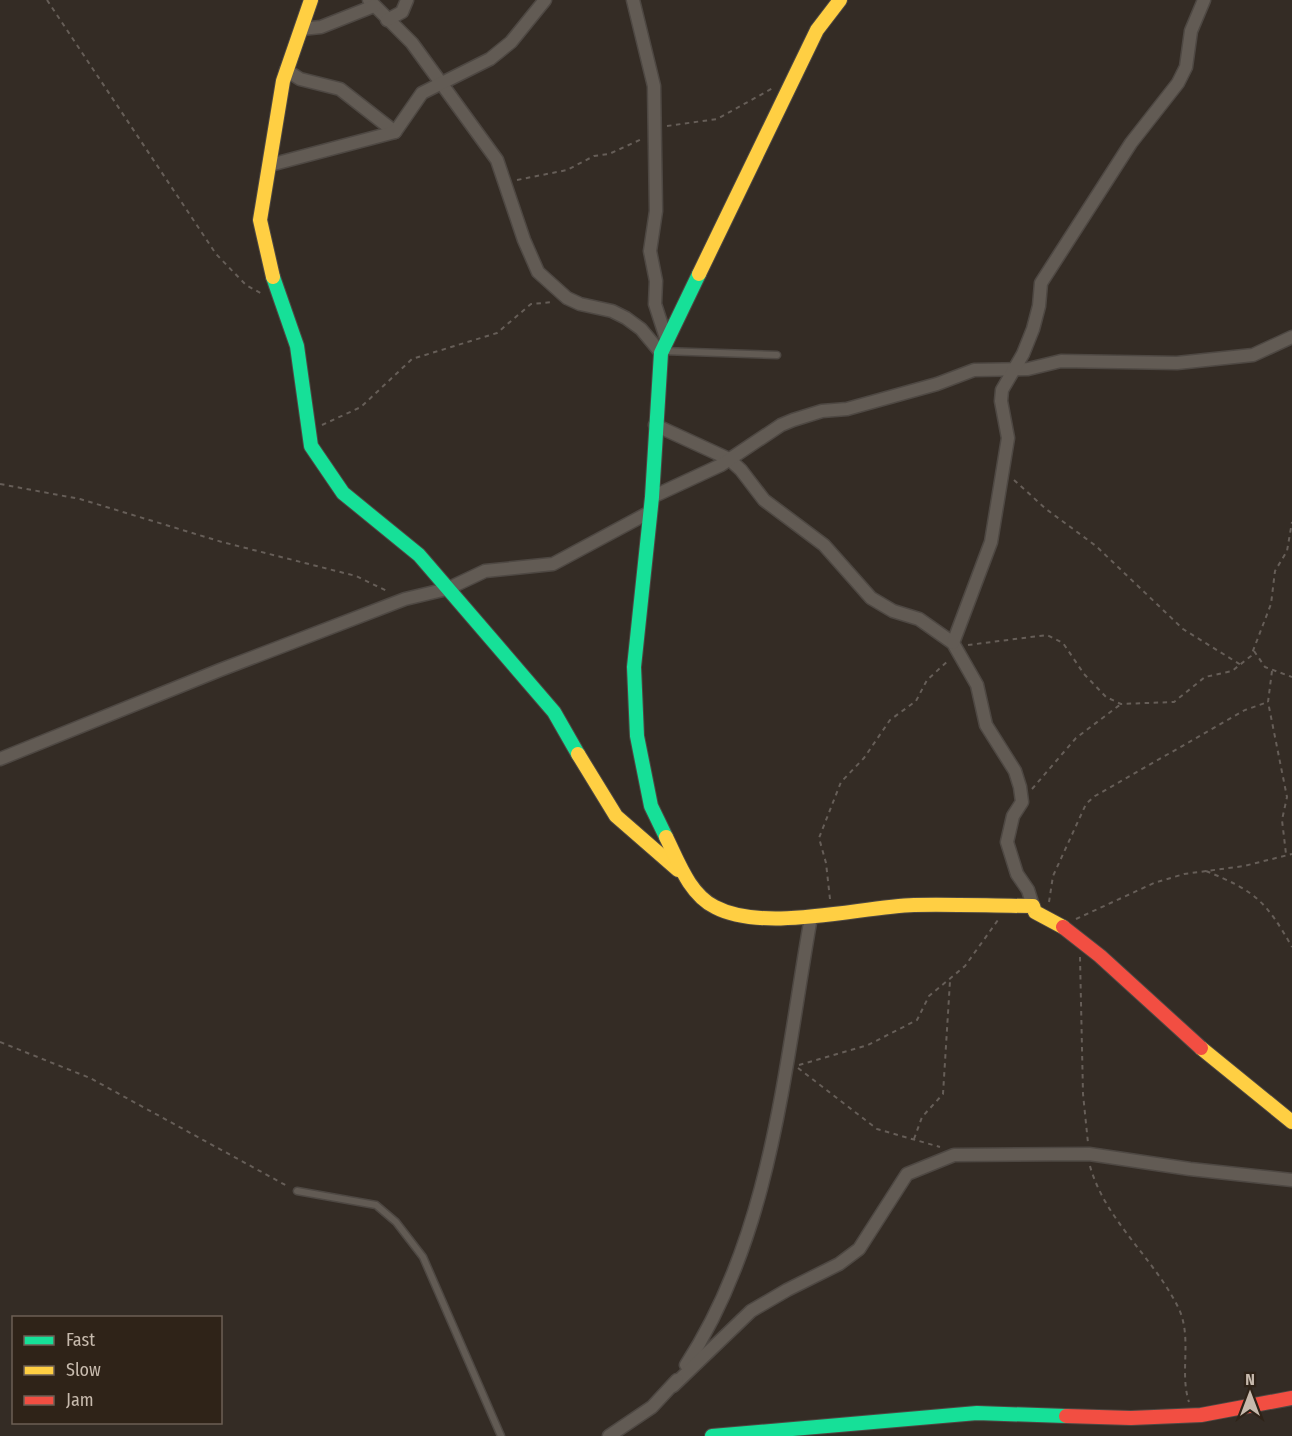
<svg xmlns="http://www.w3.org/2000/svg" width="1292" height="1436" font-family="'Fira Sans Condensed',sans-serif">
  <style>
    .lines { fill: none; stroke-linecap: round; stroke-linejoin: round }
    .lane-casing { stroke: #4e4843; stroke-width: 9 }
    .street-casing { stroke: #4e4843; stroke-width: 15 }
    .fast-casing { stroke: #4e4843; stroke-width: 16 }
    .slow-casing { stroke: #4e4843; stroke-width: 16 }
    .jam-casing { stroke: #4e4843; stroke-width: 16 }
    .path { stroke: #665e58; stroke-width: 2; stroke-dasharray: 4.5 4.5; stroke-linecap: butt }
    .lane { stroke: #625b54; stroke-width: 6 }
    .street { stroke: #625b54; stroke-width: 12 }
    .fast { stroke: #16e098; stroke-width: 14 }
    .slow { stroke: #ffcf43; stroke-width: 14 }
    .jam { stroke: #f24e42; stroke-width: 14 }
  </style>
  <rect width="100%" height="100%" fill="#342c25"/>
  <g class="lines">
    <g class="lane-casing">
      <g id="lane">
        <polyline points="663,351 777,355"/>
        <polyline points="297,1191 376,1205 396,1222 423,1257 501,1436"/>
      </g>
    </g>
    <g class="street-casing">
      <g id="street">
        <polyline points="369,0 412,43 497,160 524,240 538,272 567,298 580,304 612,311 626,318 641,329 661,353"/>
        <polyline points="633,0 654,86 656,211 650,251 656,281 655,304 666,338"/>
        <polyline points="387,20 402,12 407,0"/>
        <polyline points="301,29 321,27 374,6"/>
        <polyline points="286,70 300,79 340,89 395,132"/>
        <polyline points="270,165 395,132 422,93 490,59 511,42 545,0"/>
        <polyline points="655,425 729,459 741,470 764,500 824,545 871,598 893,611 919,619 953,643 977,685 986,725 1015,771 1020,787 1022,802 1013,816 1007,842 1017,874 1028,890 1033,906"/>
        <polyline points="652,497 721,465 781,425 793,420 822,411 847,409 937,384 974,370 1028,369 1061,361 1177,363 1253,355 1292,337"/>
        <polyline points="953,643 991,542 1008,438 1001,401 1002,390 1023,354 1033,329 1039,306 1041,283 1131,143 1178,83 1186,67 1191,31 1204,0"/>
        <polyline points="0,759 220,670 405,599 447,589 485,571 553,564 650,512"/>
        <path d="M686 1365C772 1233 784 1069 811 917"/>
        <polyline points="673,1386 751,1311 787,1290 839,1264 859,1249 907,1174 954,1155 1089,1154 1190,1169 1292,1180"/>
        <polyline points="609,1436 652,1407 677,1380"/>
      </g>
    </g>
    <g class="fast-casing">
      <g id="fast">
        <polyline points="273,277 297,346 311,446 343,493 419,555 554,712 578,754"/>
        <polyline points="666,837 651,806 637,736 634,667 652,497 661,353 699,274"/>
        <polyline points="712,1436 977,1413 1066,1416"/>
      </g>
    </g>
    <g class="slow-casing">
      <g id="slow">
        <polyline points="699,274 817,30 840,0"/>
        <polyline points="273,277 260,220 283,81 311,0"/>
        <polyline points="578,754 616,816 678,870"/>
        <path d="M666 837C678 861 689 894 715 907 764 933 859 907 914 905 954 904 994 906 1033 906L1035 912 1063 927"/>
        <polyline points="1201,1048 1292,1122"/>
      </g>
    </g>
    <g class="jam-casing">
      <g id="jam">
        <polyline points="1063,927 1100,956 1201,1048"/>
        <polyline points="1066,1416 1131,1418 1201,1415 1292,1398"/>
      </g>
    </g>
    <g class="path">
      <polyline points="47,0 216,254 246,285 264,295"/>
      <polyline points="667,126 717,119 773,88"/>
      <polyline points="517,180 567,170 594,156 609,154 644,138"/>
      <polyline points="322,425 361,407 412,359 497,333 531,304 554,302"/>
      <polyline points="1014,480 1046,509 1096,546 1183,629 1241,665"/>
      <polyline points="0,484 80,499 222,542 356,576 389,592"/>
      <polyline points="968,645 1047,635 1063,643 1084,674 1106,697 1121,704 1174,702 1205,677 1232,671 1251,656 1271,604 1275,571 1287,551 1292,522"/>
      <polyline points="1254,651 1265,667 1292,677"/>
      <polyline points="1272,671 1268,702 1287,797 1282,820 1286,854"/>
      <polyline points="1032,789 1076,738 1121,704"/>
      <path d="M1206 871C1255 891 1266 901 1292 947"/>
      <polyline points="830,899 826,863 819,838 841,782 864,758 890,720 916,701 927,680 949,660"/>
      <polyline points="1049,902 1053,876 1086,804 1095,796 1245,710 1268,702"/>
      <polyline points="1076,919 1154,883 1184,874 1244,866 1292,854"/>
      <polyline points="1080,957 1083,1094 1088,1143"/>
      <polyline points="0,1042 90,1078 289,1187"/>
      <polyline points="799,1065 868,1045 917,1020 929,996 965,966 998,920"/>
      <polyline points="798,1068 877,1129 940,1147"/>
      <polyline points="914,1139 922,1117 943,1094 950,981"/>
      <path d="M1090 1166C1105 1220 1153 1257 1178 1307 1193 1337 1179 1372 1189 1402"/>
    </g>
    <use href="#lane" class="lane"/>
    <use href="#street" class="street"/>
    <use href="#fast" class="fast"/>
    <use href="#slow" class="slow"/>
    <use href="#jam" class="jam"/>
  </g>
  <rect x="12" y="1316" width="210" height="108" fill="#2f2318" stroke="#6c5f54" stroke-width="1.5"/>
  <rect x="24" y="1336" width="30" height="9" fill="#16e098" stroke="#6c5f54" stroke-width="1.5"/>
  <text x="66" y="1346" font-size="18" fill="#c7baad">Fast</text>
  <rect x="24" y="1366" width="30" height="9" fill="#ffcf43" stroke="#6c5f54" stroke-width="1.5"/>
  <text x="66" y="1376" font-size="18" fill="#c7baad">Slow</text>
  <rect x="24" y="1396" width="30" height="9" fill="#f24e42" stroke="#6c5f54" stroke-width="1.5"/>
  <text x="66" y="1406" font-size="18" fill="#c7baad">Jam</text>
  <g transform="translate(1250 1394)" stroke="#2f2318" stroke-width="4.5" paint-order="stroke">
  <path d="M0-4.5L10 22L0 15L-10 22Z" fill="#c7baad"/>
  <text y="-9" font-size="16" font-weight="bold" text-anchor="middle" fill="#c7baad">N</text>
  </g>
</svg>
